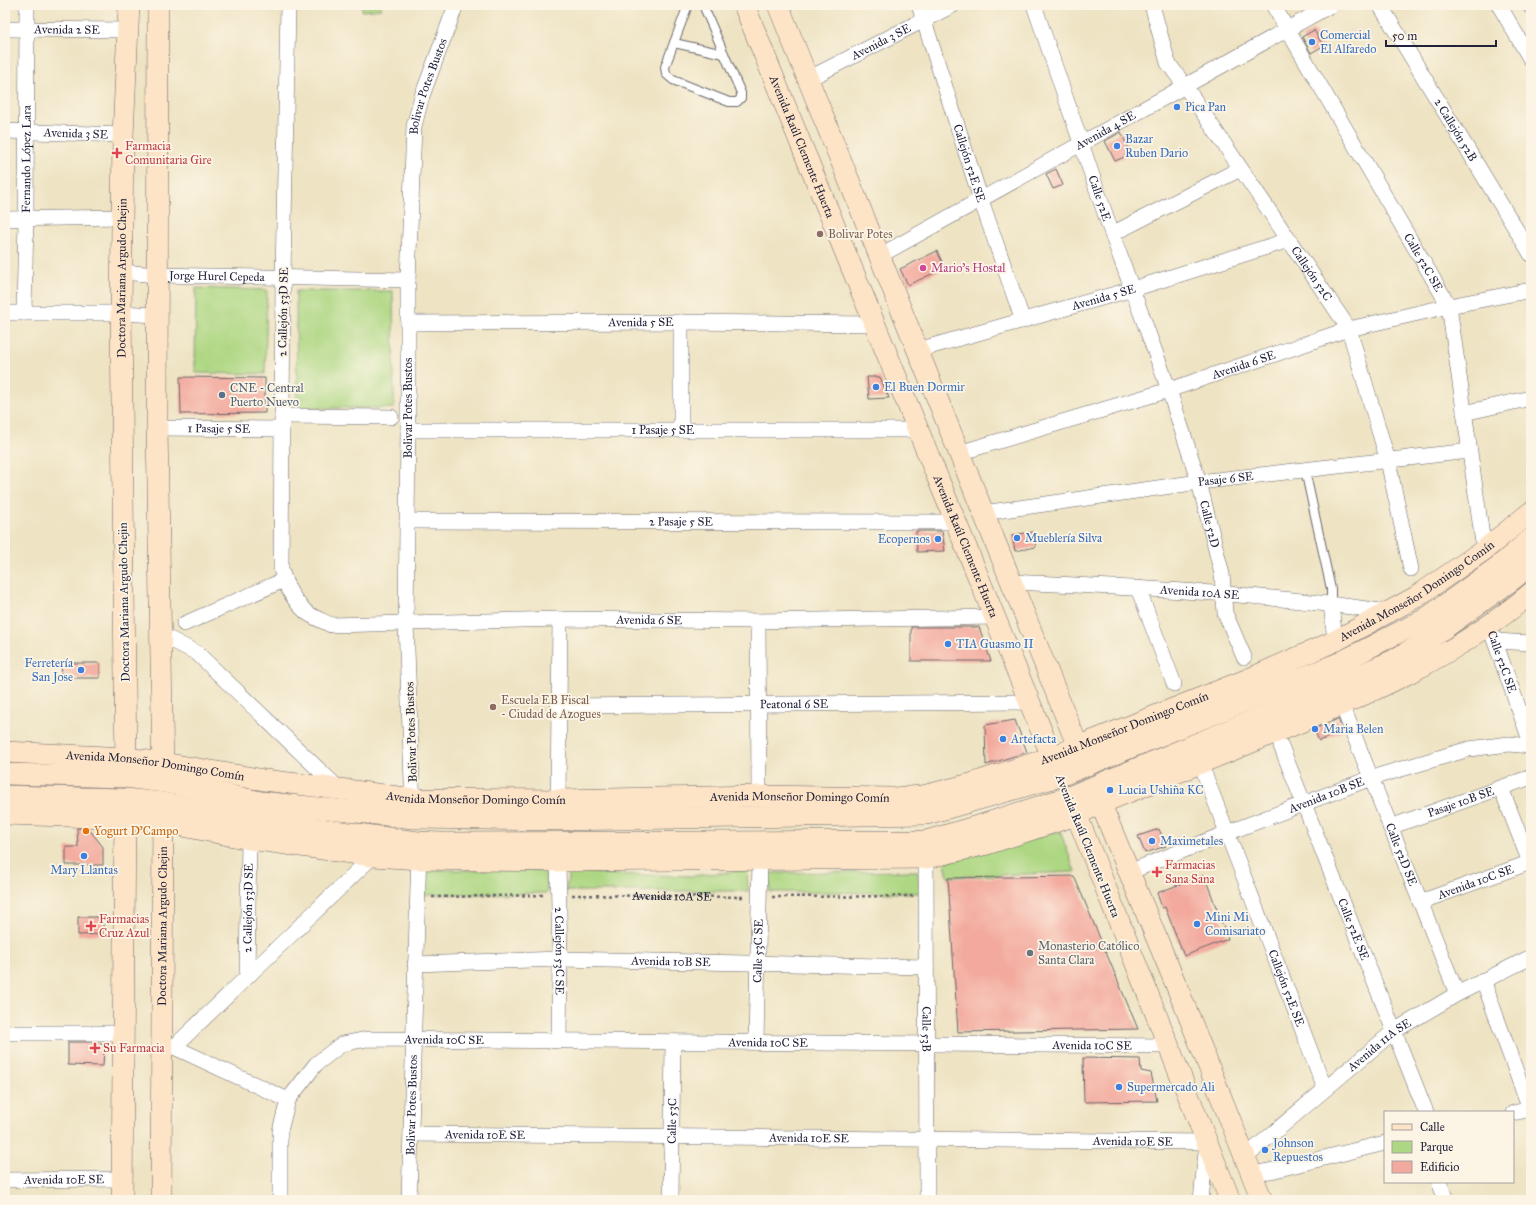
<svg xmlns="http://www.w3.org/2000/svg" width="1536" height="1205" font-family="'IM FELL Great Primer',serif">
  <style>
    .green { fill: #add782; stroke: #687c5e }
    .building { fill: #f3a99d }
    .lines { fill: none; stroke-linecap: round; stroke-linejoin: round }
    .lane-casing { stroke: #69666b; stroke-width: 10 }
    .street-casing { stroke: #69666b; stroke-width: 16 }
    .secondary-casing { stroke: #69666b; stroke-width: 22 }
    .path { stroke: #69666b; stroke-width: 2.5; stroke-dasharray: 3 3; stroke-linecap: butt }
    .lane { stroke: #fff; stroke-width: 8 }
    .street { stroke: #fff; stroke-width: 15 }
    .secondary { stroke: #fee4c6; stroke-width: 21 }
    .shop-dot { fill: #3f7fe0; stroke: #fcf5e5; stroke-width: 1.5 }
    .health-dot { fill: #e0444e; stroke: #fcf5e5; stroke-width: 1.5 }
    .education-dot { fill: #8d6e63; stroke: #fcf5e5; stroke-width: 1.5 }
    .hotel-dot { fill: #d1479c; stroke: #fcf5e5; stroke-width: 1.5 }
    .service-dot { fill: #5c6f8a; stroke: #fcf5e5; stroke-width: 1.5 }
    .food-dot { fill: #e8710a; stroke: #fcf5e5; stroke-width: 1.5 }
    .worship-dot { fill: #6b7280; stroke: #fcf5e5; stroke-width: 1.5 }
    .labels { text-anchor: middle; stroke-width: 3.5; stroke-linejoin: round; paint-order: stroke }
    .street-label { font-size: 12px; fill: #22223b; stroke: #fcf5e5 }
    .shop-label { font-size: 12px; fill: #366cbe; stroke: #fcf5e5; text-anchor: start }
    .health-label { font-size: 12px; fill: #be3a42; stroke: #fcf5e5; text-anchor: start }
    .education-label { font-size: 12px; fill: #785e54; stroke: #fcf5e5; text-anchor: start }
    .hotel-label { font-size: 12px; fill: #b23c85; stroke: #fcf5e5; text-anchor: start }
    .service-label { font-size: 12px; fill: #4e5e75; stroke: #fcf5e5; text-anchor: start }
    .food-label { font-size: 12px; fill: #c56008; stroke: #fcf5e5; text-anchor: start }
    .worship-label { font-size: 12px; fill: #5b616d; stroke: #fcf5e5; text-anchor: start }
  </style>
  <rect width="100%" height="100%" fill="#fcf5e5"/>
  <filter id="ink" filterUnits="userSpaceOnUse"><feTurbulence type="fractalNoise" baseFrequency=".025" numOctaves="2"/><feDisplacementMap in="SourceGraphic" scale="8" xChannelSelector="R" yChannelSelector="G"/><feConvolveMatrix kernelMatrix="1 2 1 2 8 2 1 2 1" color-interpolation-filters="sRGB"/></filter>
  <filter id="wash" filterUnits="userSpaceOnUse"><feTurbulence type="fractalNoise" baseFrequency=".012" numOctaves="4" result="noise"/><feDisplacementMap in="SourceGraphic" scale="16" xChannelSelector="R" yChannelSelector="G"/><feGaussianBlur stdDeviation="0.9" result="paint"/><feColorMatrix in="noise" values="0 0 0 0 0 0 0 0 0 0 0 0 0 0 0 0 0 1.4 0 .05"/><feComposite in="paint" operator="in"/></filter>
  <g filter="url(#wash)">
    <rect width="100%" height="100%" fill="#eee3c3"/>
    <g class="green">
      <polygon points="362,5 381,5 381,9 362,11"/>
      <polygon points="196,288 267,290 265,374 195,373"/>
      <polygon points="296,291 393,291 394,408 297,408"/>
      <polygon points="1060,831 1075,872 948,877 945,862"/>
      <polygon points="424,870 546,870 547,893 424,895"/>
      <polygon points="569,870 606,874 692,876 747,870 748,891 566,891"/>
      <polygon points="918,871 920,893 770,892 769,873"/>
    </g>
    <g id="blocks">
      <g class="building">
        <polygon points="1314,30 1323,46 1311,53 1302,37"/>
        <polygon points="1121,132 1131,154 1115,161 1105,141"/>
        <polygon points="1056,169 1063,185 1053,189 1046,174"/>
        <polygon points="937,251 945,268 908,285 900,269"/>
        <polygon points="180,377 265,378 265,413 181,414"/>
        <polygon points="867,377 880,377 889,398 869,399"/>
        <polygon points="916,531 942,531 945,551 917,552"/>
        <polygon points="1033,532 1036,547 1015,551 1012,535"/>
        <polygon points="911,627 979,627 991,661 911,661"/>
        <polygon points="61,663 100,663 100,678 62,678"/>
        <polygon points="1338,719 1343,731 1319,741 1314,729"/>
        <polygon points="1015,720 1027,752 986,765 985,725"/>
        <polygon points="77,828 89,829 103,847 103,865 66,865 66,847 78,847"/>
        <polygon points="1159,829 1166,846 1145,853 1138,836"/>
        <polygon points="1204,875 1228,939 1184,956 1165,907 1162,908 1157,893"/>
        <polygon points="1074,876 1138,1029 958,1032 948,878"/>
        <polygon points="78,917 103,917 103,934 78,935"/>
        <polygon points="68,1042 99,1042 104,1047 103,1066 68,1065"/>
        <polygon points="1083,1058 1140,1059 1141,1071 1151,1073 1157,1101 1084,1102"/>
      </g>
    </g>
  </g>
  <g filter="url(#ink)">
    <use href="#blocks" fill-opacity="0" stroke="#69666b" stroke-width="1"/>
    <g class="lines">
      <g class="lane-casing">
        <g id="lane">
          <polyline points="688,5 665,67 666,74 673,80 729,102 737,102 741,98 741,93 703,5"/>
          <polyline points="674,43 724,54"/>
          <polyline points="1305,470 1331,589 1331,604"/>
        </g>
      </g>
      <g class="street-casing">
        <g id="street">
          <path id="s2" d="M288 5 283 278 281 569C285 585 293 600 306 612 312 617 323 621 331 625L560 619 758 621 995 617"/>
          <path id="s3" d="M919 5 981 200 1023 321"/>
          <path id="s4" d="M1034 5 1112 234 1169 390 1199 482 1222 574 1225 613 1244 657"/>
          <path id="s5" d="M1152 5 1168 63 1185 86 1349 329 1388 461 1411 569"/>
          <path id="s6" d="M1273 5 1449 306 1484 550"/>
          <path id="s7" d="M1380 5 1531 254"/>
          <polyline points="1499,5 1531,60"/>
          <polyline points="1529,5 1531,7"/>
          <path id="s8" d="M5 29 128 30"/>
          <path id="s9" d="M808 79 953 5"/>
          <path id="s10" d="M5 131 123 135"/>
          <polyline points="5,219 123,217"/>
          <polyline points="1112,234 1240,169"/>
          <path id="s11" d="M879 256 1331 5"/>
          <path id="s12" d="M122 272 157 275 408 280"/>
          <polyline points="5,313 121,313 157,315"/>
          <path id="s13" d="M24 313 26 219 27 5"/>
          <path id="s14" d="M408 323 681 322 874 324"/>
          <path id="s15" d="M918 350 1133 289 1289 240"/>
          <polyline points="1464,413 1531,398"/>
          <polyline points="282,416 391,417"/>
          <path id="s16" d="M157 428 282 429"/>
          <path id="s17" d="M408 430H918"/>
          <polyline points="681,430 681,322"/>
          <path id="s18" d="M959 453 1169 390 1349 329 1449 306 1531 290"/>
          <path id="s19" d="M983 513 1199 482 1469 451"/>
          <path id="s20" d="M407 521 955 522"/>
          <path id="s21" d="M1011 582C1136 588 1263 593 1387 612"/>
          <polyline points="1138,588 1174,684"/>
          <polyline points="1331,604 1335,641"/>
          <polyline points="758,621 759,796"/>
          <polyline points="184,624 284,580"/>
          <path id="s22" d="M1489 625 1531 743"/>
          <polyline points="160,634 197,653 339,789"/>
          <polyline points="1495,641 1531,643"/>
          <path id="s23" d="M558 706 1030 702"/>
          <path id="s24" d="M1346 715 1457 994"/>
          <path id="s25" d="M1281 746 1426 1112"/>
          <path id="s26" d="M1205 775 1325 1089"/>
          <polyline points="1501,788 1531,865"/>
          <polyline points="558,800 560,619"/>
          <path id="s27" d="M413 809 406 623 408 430V280L414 126 422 96 456 5"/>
          <path id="s28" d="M1390 827 1531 777"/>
          <path id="s29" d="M926 858 927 1200"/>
          <path id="s30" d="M558 861 560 959 559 1041"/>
          <path id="s31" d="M1129 872 1227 833 1371 778 1469 749 1509 744 1531 746"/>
          <path id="s32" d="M1420 902 1531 862"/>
          <path id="s33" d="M415 964 560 959 926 967"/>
          <path id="s34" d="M247 976 249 839"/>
          <polyline points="1483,980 1530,1110"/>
          <polyline points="5,1033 123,1033"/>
          <path id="s35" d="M756 1042 760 860"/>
          <polyline points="166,1047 174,1047 288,1100"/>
          <polyline points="174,1047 373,856"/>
          <polyline points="1513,1113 1531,1109"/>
          <path id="s36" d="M411 1134 1207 1142 1201 1200"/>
          <path id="s37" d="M1245 1157 1394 1031 1457 994 1531 957"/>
          <polyline points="1252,1174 1275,1170 1385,1143"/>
          <path id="s38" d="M5 1180 122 1179"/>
          <polyline points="1439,1182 1446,1200"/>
          <path id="s39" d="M280 1200V1131L288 1100 316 1064 342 1044 367 1039 1168 1046"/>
          <path id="s40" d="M409 1200 419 849"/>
          <path id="s41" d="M671 1200 673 1042"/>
        </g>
      </g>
      <g class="secondary-casing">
        <g id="secondary">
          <polyline points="158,5 157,428 163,775"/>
          <path id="s42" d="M744 5 1057 769"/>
          <polyline points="778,5 1083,759"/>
          <path id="s43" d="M5 752 126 758 163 763 264 780 339 789 413 799 558 800 759 796 893 798 923 796 971 784 1052 757 1251 678 1335 641 1416 597 1484 550 1531 512"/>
          <path id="s44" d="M126 771 121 313 123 135 129 5"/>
          <polyline points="5,774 125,777 164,782 261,802 414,818 557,820 927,814 1060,776 1339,663 1425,619 1499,566 1531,539"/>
          <polyline points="1095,790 1184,1004 1262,1200"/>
          <polyline points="5,796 125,799 163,803 258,821 418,842 441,843 926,841 981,825 1069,797 1342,683 1394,660 1432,637 1512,580 1531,564"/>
          <polyline points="1071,801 1230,1200"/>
          <path d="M5 814 125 818 163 822 249 839 373 856 419 859 558 861 926 858 987 844 1076 815 1101 803C1157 781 1213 758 1269 735 1363 697 1453 659 1531 593"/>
          <polyline points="122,1200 125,805"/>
          <path id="s45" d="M161 1200 163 809"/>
        </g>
      </g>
      <g class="path">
        <path id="s1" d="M572 895 745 897"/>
        <polyline points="432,897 545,895"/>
        <polyline points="772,897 913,896"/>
      </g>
      <use href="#lane" class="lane"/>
      <use href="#street" class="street"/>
      <use href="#secondary" class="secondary"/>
    </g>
  </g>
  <g class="shop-dot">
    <circle cx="1312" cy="42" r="4"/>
    <circle cx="1177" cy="107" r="4"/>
    <circle cx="1117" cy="146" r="4"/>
    <circle cx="876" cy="387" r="4"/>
    <circle cx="1017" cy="538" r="4"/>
    <circle cx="938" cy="539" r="4"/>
    <circle cx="948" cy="644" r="4"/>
    <circle cx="81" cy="670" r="4"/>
    <circle cx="1315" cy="729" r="4"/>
    <circle cx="1003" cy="739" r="4"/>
    <circle cx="1110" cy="790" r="4"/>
    <circle cx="1152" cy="841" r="4"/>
    <circle cx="84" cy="856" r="4"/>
    <circle cx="1197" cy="924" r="4"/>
    <circle cx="1119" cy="1087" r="4"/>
    <circle cx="1265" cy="1150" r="4"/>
  </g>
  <g class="health-dot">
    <path d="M115 147h4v4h4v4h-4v4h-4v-4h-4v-4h4z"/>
    <path d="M1155 866h4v4h4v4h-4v4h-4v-4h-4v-4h4z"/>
    <path d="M89 920h4v4h4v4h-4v4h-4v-4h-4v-4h4z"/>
    <path d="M93 1042h4v4h4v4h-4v4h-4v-4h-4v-4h4z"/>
  </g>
  <g class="education-dot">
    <circle cx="820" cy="234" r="4"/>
    <circle cx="493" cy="707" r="4"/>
  </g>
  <circle class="hotel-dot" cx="923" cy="268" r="4"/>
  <circle class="service-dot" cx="222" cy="395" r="4"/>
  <circle class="food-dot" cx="86" cy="831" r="4"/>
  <circle class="worship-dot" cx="1030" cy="953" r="4"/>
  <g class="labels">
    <g class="street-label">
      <text dy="4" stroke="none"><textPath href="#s8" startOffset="62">Avenida 2 SE</textPath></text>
      <text dy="4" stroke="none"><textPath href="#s9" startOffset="82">Avenida 3 SE</textPath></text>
      <text dy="4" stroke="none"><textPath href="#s27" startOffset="725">Bolivar Potes Bustos</textPath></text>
      <text dy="4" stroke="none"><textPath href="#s7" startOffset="146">2 Callejón 52B</textPath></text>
      <text dy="4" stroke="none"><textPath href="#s11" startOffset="259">Avenida 4 SE</textPath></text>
      <text dy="4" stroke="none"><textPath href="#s10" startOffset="71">Avenida 3 SE</textPath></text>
      <text dy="4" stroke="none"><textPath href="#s42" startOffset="153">Avenida Raúl Clemente Huerta</textPath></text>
      <text dy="4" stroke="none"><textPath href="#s13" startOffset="154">Fernando López Lara</textPath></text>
      <text dy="4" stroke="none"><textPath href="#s3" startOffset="166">Callejón 52E SE</textPath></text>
      <text dy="4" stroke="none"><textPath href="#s4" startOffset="204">Calle 52E</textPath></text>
      <text dy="4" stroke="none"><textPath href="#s6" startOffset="298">Calle 52C SE</textPath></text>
      <text dy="4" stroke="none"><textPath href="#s5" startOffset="315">Callejón 52C</textPath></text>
      <text dy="4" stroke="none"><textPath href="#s12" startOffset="95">Jorge Hurel Cepeda</textPath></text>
      <text dy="4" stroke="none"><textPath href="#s44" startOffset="493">Doctora Mariana Argudo Chejin</textPath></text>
      <text dy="4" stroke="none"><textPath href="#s15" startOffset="193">Avenida 5 SE</textPath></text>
      <text transform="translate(283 312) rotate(-89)" y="4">2 Callejón 53D SE</text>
      <text dy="4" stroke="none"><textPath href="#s14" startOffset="233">Avenida 5 SE</textPath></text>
      <text dy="4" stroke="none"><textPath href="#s18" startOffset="298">Avenida 6 SE</textPath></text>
      <text dy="4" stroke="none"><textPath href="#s27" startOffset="401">Bolivar Potes Bustos</textPath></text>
      <text dy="4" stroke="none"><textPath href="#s16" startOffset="62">1 Pasaje 5 SE</textPath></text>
      <text dy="4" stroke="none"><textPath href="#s17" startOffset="255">1 Pasaje 5 SE</textPath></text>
      <text dy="4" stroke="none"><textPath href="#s19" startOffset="245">Pasaje 6 SE</textPath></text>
      <text dy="4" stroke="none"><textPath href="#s20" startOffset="274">2 Pasaje 5 SE</textPath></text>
      <text dy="4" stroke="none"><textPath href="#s4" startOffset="548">Calle 52D</textPath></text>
      <text dy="4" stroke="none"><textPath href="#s42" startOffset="585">Avenida Raúl Clemente Huerta</textPath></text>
      <text dy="4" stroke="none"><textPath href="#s43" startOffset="1458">Avenida Monseñor Domingo Comín</textPath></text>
      <text dy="4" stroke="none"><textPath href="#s21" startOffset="189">Avenida 10A SE</textPath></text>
      <text transform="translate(124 602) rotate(-91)" y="4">Doctora Mariana Argudo Chejin</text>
      <text dy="4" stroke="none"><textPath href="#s2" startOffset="961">Avenida 6 SE</textPath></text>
      <text dy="4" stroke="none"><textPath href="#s22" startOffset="39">Calle 52C SE</textPath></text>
      <text dy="4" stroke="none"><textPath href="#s23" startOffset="236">Peatonal 6 SE</textPath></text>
      <text dy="4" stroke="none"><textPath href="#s43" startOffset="1134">Avenida Monseñor Domingo Comín</textPath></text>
      <text transform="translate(411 732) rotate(-92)" y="4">Bolivar Potes Bustos</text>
      <text dy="4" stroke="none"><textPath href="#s43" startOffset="151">Avenida Monseñor Domingo Comín</textPath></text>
      <text dy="4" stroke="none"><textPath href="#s31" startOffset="212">Avenida 10B SE</textPath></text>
      <text dy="4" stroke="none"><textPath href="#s43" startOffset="474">Avenida Monseñor Domingo Comín</textPath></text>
      <text dy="4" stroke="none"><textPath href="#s43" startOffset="798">Avenida Monseñor Domingo Comín</textPath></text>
      <text dy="4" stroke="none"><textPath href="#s28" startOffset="75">Pasaje 10B SE</textPath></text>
      <text transform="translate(1088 846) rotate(68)" y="4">Avenida Raúl Clemente Huerta</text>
      <text dy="4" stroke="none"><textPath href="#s24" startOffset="150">Calle 52D SE</textPath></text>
      <text dy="4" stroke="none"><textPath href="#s32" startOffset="59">Avenida 10C SE</textPath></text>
      <text dy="4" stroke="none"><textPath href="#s1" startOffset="100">Avenida 10A SE</textPath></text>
      <text dy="4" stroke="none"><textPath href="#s34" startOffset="68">2 Callejón 53D SE</textPath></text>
      <text dy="4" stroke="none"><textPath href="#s45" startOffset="274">Doctora Mariana Argudo Chejin</textPath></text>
      <text dy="4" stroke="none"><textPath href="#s25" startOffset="197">Calle 52E SE</textPath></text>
      <text dy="4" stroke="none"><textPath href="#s30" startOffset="90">2 Callejón 53C SE</textPath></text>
      <text dy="4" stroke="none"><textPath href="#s35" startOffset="91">Calle 53C SE</textPath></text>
      <text dy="4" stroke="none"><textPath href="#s33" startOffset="256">Avenida 10B SE</textPath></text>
      <text dy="4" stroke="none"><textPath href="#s26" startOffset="228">Callejón 52E SE</textPath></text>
      <text dy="4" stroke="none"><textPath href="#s29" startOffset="171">Calle 53B</textPath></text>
      <text dy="4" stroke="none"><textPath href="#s39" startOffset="282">Avenida 10C SE</textPath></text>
      <text dy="4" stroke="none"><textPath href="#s39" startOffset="606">Avenida 10C SE</textPath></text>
      <text dy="4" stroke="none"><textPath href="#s37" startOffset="175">Avenida 11A SE</textPath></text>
      <text dy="4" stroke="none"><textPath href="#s39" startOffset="930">Avenida 10C SE</textPath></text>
      <text dy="4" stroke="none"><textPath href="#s40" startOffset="95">Bolivar Potes Bustos</textPath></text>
      <text dy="4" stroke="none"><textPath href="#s41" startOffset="79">Calle 53C</textPath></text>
      <text dy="4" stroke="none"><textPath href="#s36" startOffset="74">Avenida 10E SE</textPath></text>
      <text dy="4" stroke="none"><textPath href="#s36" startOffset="398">Avenida 10E SE</textPath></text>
      <text dy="4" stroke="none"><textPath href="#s36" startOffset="722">Avenida 10E SE</textPath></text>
      <text dy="4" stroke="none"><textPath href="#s38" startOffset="59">Avenida 10E SE</textPath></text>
    </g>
    <g class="shop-label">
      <text x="1320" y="39">Comercial<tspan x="1320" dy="14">El Alfaredo</tspan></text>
      <text x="1185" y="111">Pica Pan</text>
      <text x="1125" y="143">Bazar<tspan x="1125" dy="14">Ruben Dario</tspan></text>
      <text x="884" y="391">El Buen Dormir</text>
      <text x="1025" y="542">Mueblería Silva</text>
      <text x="930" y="543" text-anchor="end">Ecopernos</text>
      <text x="956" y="648">TIA Guasmo II</text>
      <text x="73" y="667" text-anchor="end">Ferretería<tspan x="73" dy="14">San Jose</tspan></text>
      <text x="1323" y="733">Maria Belen</text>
      <text x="1011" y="743">Artefacta</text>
      <text x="1118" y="794">Lucia Ushiña KC</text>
      <text x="1160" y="845">Maximetales</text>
      <text x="84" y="874" text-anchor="middle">Mary Llantas</text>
      <text x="1205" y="921">Mini Mi<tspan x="1205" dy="14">Comisariato</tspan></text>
      <text x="1127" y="1091">Supermercado Ali</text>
      <text x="1273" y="1147">Johnson<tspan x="1273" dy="14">Repuestos</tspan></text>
    </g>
    <g class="health-label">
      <text x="125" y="150">Farmacia<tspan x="125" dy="14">Comunitaria Gire</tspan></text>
      <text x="1165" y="869">Farmacias<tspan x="1165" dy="14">Sana Sana</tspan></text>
      <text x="99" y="923">Farmacias<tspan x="99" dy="14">Cruz Azul</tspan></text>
      <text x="103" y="1052">Su Farmacia</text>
    </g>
    <g class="education-label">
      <text x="828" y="238">Bolivar Potes</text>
      <text x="501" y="704">Escuela EB Fiscal<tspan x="501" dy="14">- Ciudad de Azogues</tspan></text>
    </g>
    <g class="hotel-label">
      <text x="931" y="272">Mario's Hostal</text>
    </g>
    <g class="service-label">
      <text x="230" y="392">CNE - Central<tspan x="230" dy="14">Puerto Nuevo</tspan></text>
    </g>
    <g class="food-label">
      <text x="94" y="835">Yogurt D'Campo</text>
    </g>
    <g class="worship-label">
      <text x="1038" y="950">Monasterio Católico<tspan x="1038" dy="14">Santa Clara</tspan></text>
    </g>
  </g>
  <rect width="1536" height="1205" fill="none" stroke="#fcf5e5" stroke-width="20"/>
  <rect x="1384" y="1111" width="130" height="72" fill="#fcf5e5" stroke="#a5a1a1"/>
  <rect x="1392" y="1124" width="20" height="6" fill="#fee4c6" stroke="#a5a1a1"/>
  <text x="1420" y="1131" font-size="12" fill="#22223b">Calle</text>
  <rect x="1392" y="1141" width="20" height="12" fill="#add782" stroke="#a5a1a1"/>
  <text x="1420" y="1151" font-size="12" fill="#22223b">Parque</text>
  <rect x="1392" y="1161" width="20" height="12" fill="#f3a99d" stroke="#a5a1a1"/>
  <text x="1420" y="1171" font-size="12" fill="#22223b">Edificio</text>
  <path d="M1386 40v6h110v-6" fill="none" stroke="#22223b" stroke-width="2"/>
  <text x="1392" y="40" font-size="12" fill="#22223b" stroke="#fcf5e5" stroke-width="3" paint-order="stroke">50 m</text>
</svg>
